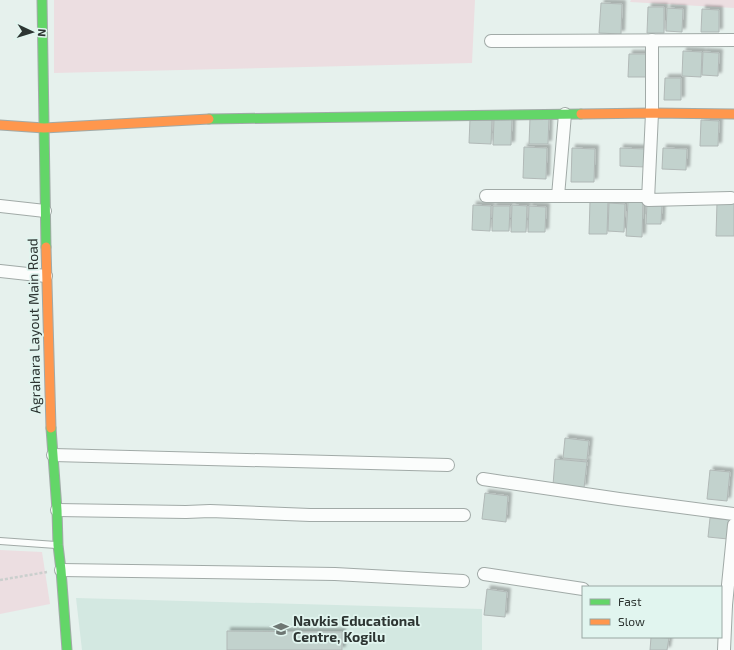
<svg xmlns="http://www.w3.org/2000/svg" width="734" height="650" font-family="'Exo 2',sans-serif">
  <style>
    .built { fill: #d3e8e1 }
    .green { fill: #ecdee1 }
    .building { fill: #c2d2cd; stroke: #b1b9b7; filter: url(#shadow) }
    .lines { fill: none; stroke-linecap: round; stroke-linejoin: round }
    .lane-casing { stroke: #a1aaa7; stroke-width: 8 }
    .street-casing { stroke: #a1aaa7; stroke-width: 14 }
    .fast-casing { stroke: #a1aaa7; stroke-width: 11 }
    .slow-casing { stroke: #a1aaa7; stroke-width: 11 }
    .path { stroke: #cacfcd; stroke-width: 2.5; stroke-dasharray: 3 2; stroke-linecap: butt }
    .lane { stroke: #fbfdfc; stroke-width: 6 }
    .street { stroke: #fbfdfc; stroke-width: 12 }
    .fast { stroke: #63d668; stroke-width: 9 }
    .slow { stroke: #ff974d; stroke-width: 9 }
    .labels { text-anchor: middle; stroke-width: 3.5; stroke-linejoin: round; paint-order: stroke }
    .street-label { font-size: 14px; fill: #2d3532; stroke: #e1f5ef }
    .poi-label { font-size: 14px; font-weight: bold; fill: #2d3532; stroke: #e1f5ef; text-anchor: start }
  </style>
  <defs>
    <filter id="shadow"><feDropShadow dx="3.5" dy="-3.5" stdDeviation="1" flood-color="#0004"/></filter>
  </defs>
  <rect width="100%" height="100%" fill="#e6f1ed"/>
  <polygon class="built" points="76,598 482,609 482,650 82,650"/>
  <g class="green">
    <polygon points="54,0 475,0 472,63 54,73"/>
    <polygon points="631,0 734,0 734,8 630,2"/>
    <polygon points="0,550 42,552 50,604 0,614"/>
  </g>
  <g class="building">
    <polygon points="601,3 622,4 621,34 599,33"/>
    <polygon points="648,7 664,7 664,33 647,33"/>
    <polygon points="667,8 683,9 682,32 666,31"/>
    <polygon points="702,9 719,10 719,32 701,32"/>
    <polygon points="683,51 702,52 701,77 682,76"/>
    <polygon points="703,52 719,53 718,76 702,75"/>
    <polygon points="629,54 647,54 646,77 628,77"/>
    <polygon points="665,78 681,78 681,100 664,100"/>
    <polygon points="530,118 549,118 548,144 529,144"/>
    <polygon points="470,119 492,120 491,144 469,143"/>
    <polygon points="494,119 512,119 511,145 493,145"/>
    <polygon points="701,120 719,121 718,146 700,146"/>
    <polygon points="524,147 547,148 546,179 523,178"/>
    <polygon points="572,148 595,149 594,182 571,182"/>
    <polygon points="620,148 645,149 645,167 620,166"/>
    <polygon points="663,148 687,149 686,170 662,169"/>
    <polygon points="590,201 608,201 607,234 589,234"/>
    <polygon points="628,202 643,202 642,237 626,236"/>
    <polygon points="717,202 734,203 734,236 716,236"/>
    <polygon points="609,203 625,204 624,232 608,231"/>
    <polygon points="647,203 662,204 661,224 646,224"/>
    <polygon points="473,205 491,206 490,231 472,230"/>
    <polygon points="512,205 527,206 526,232 511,232"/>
    <polygon points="493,206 510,206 509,231 492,231"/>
    <polygon points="529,206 546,207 545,232 528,232"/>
    <polygon points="565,438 589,441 587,460 563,458"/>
    <polygon points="555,459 587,462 584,488 553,485"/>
    <polygon points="710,470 730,472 727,501 707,499"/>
    <polygon points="485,493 508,496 506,522 482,519"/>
    <polygon points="710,518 730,520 728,539 708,537"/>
    <polygon points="487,589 507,592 505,617 484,615"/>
    <polygon points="227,631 342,632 342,650 227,650"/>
    <polygon points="651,637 669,638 667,650 650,650"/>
  </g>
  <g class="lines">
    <g class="lane-casing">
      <polyline id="lane" points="0,541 56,545"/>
    </g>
    <g class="street-casing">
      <g id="street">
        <polyline points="652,40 652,113 648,200 731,198"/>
        <polyline points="491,41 734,40"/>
        <polyline points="486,196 648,196"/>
        <polyline points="558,196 565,114"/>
        <polyline points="0,206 45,211"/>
        <polyline points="0,271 46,276"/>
        <polyline points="53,455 448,465"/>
        <polyline points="483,479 619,499 734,514"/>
        <polyline points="57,510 186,512 210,511 310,515 464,515"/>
        <polyline points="61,570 335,574 463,581"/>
        <polyline points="484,574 583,589"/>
        <polyline points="721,605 726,605 734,525"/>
        <polyline points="724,650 726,605"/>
      </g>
    </g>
    <g class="fast-casing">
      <g id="fast">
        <polyline points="42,0 46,247"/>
        <polyline points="209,119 581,114"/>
        <polyline points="51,428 57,510 58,545 61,570 67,650"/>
      </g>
    </g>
    <g class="slow-casing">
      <g id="slow">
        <polyline points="581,114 652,113 734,114"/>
        <polyline points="0,125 44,128 209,119"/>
        <polyline points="46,247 51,428"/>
      </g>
    </g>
    <polyline class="path" points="0,580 47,572"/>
    <use href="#lane" class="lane"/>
    <use href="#street" class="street"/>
    <use href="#fast" class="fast"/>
    <use href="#slow" class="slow"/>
  </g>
  <defs>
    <g id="school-bare" transform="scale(1.2)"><path d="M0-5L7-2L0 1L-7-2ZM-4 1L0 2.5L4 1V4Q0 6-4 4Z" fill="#6e7773" stroke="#e1f5ef" stroke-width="2.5" paint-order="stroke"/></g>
  </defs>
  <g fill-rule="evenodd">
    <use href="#school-bare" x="281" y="629"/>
  </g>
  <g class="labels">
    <g class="street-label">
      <text transform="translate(34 326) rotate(-91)" y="5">Agrahara Layout Main Road</text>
    </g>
    <g class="poi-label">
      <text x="293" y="626">Navkis Educational<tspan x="293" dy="16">Centre, Kogilu</tspan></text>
    </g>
  </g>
  <rect x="582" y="586" width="140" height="52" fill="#e1f5ef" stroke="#99a8a3"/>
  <rect x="590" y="599" width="20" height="6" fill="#63d668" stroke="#99a8a3"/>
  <text x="618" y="606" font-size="12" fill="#2d3532">Fast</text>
  <rect x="590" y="619" width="20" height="6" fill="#ff974d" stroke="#99a8a3"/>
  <text x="618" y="626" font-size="12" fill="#2d3532">Slow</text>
  <g transform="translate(32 32) rotate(94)" stroke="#e1f5ef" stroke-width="3" paint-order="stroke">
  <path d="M0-3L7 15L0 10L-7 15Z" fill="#2d3532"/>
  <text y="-6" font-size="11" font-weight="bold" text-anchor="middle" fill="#2d3532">N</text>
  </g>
</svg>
